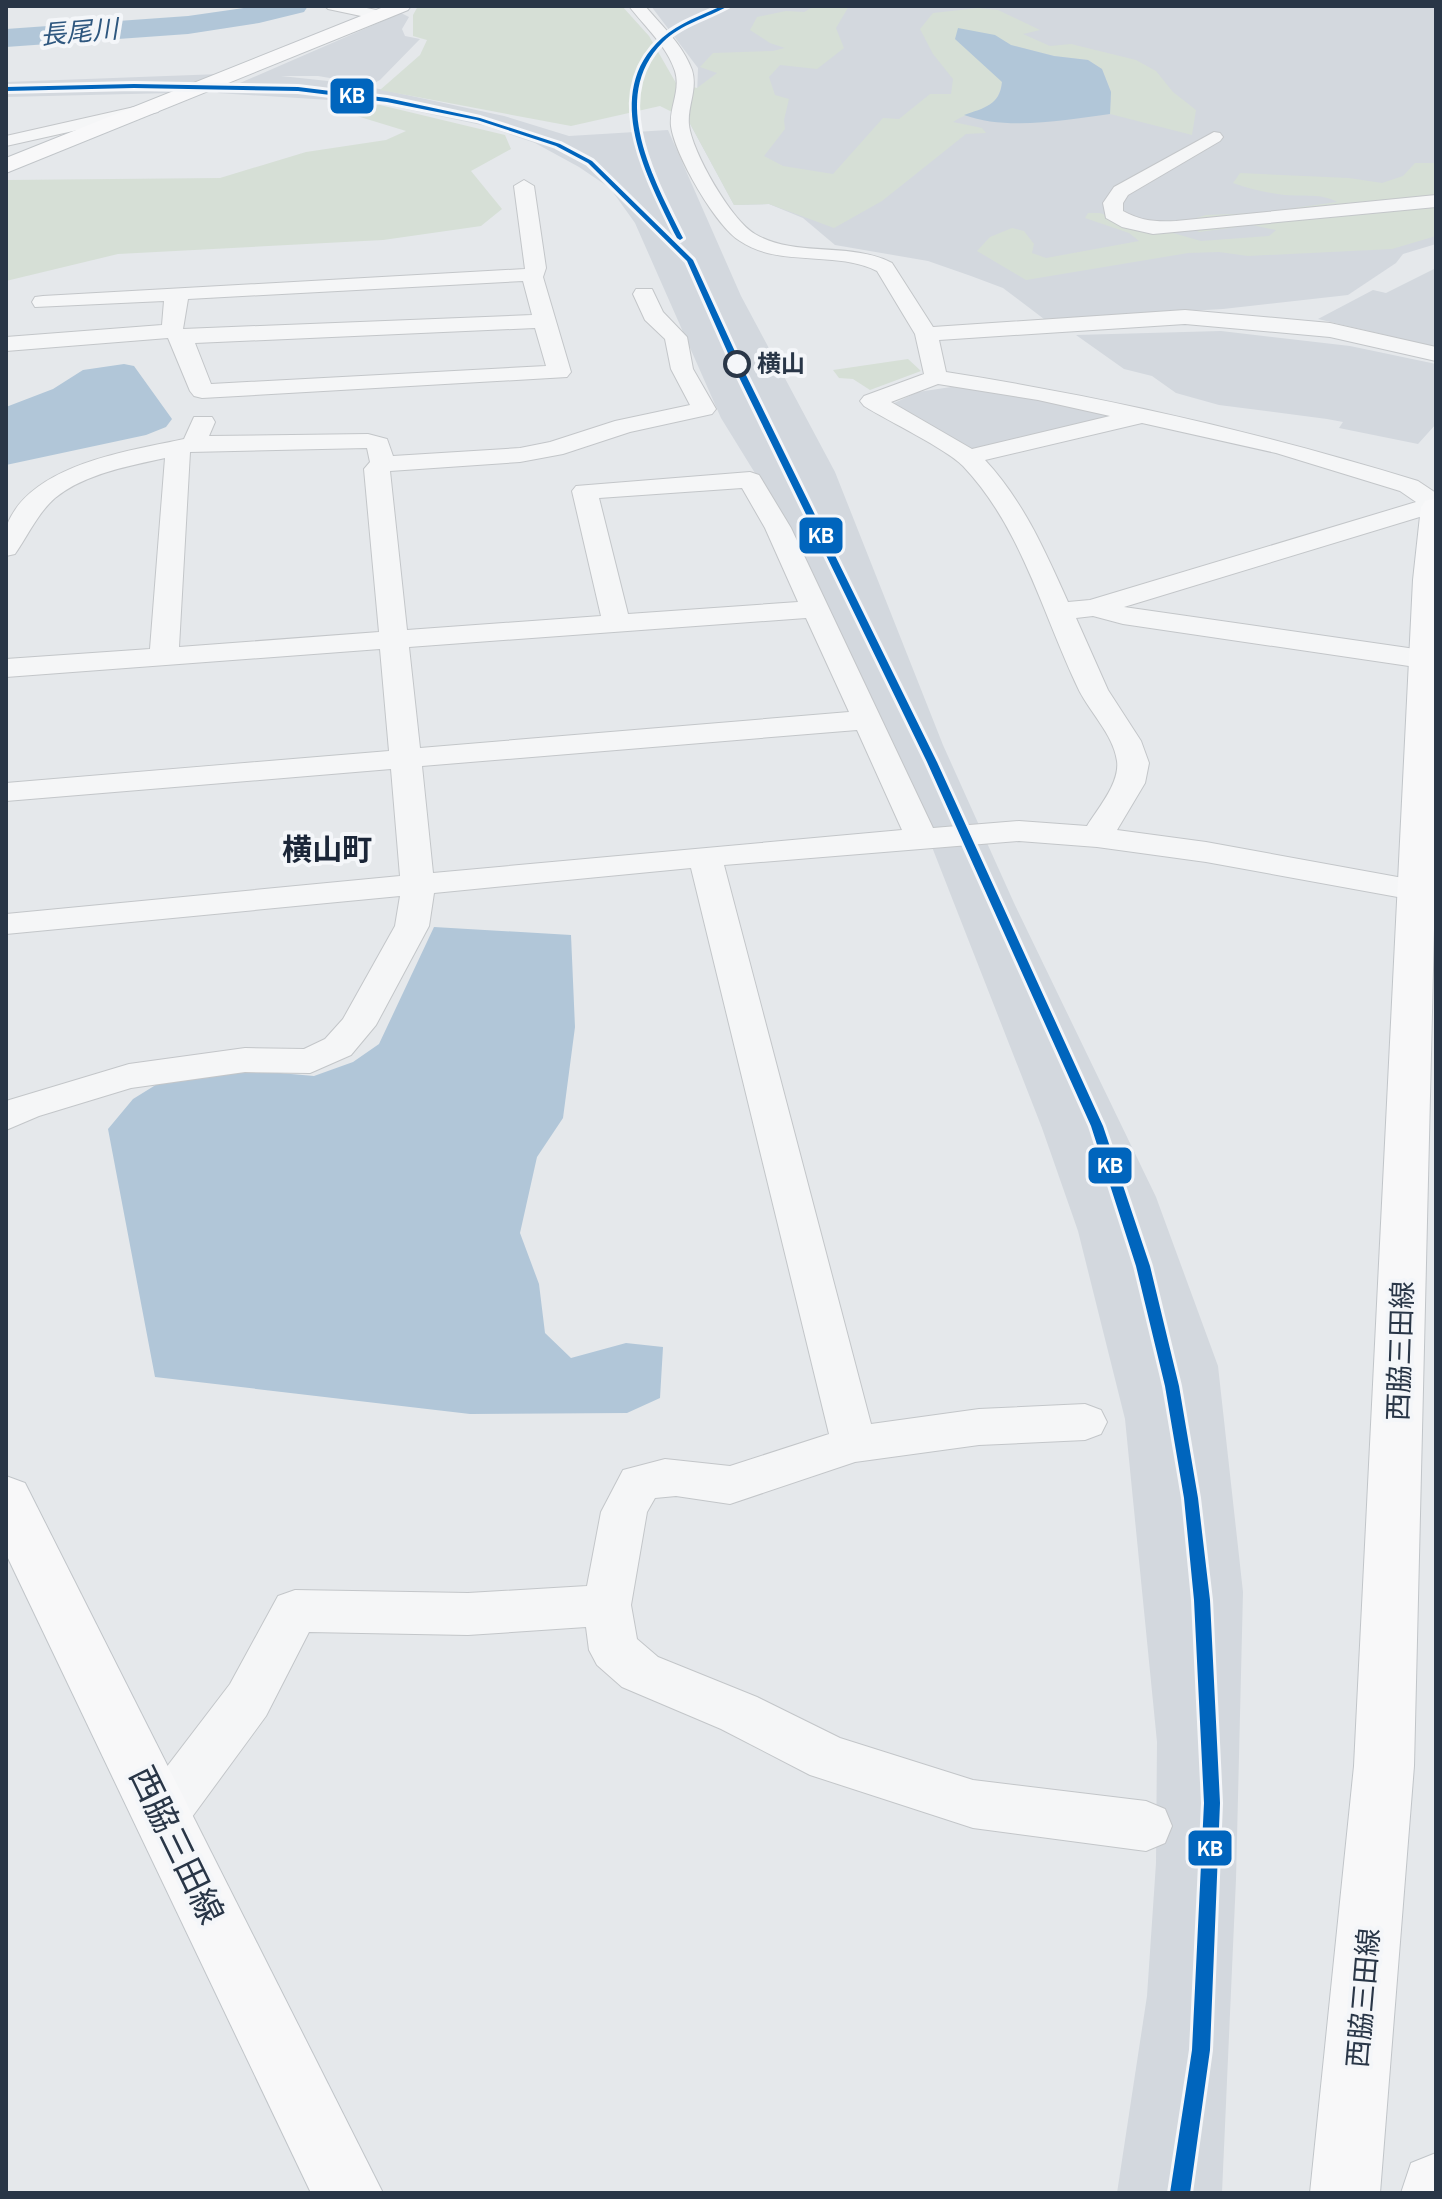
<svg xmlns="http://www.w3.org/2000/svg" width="1442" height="2199" font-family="'Archivo Narrow','Noto Sans JP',sans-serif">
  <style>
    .built { fill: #d3d8de }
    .green { fill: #d6dfd6 }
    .water { fill: #b1c6d8 }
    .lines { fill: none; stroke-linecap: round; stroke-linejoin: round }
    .river { fill: #b1c6d8; fill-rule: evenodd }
    .minor-casing { stroke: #c3c6c9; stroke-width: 2 }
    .major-casing { stroke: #c1c5c9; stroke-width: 2 }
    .minor { fill: #f5f6f7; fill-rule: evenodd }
    .major { fill: #f8f8f9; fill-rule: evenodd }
    .rail-1-casing { stroke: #f4f6f9; stroke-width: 6 }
    .rail-1 { fill: #0065bd; fill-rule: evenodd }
    .stop-dot { fill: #f4f6f9; stroke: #293647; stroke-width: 4 }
    .labels { text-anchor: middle; stroke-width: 8; stroke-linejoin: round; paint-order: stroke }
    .far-stop-label { font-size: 24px; font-weight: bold; fill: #293647; stroke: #f4f6f9; text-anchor: start }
    .far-water-label { font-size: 26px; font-style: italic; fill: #2e577f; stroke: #f4f6f9 }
    .street-label { font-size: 28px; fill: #293647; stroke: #f4f6f9 }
    .neighbourhood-label { font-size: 30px; font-weight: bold; fill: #1b2638; stroke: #f4f6f9 }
    .near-street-label { font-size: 34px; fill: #293647; stroke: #f4f6f9 }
    .line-badge { stroke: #f4f6f9; stroke-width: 3 }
    .badge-label { font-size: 22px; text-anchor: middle; font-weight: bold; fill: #fff }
  </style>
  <rect width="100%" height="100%" fill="#e5e8eb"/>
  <g class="built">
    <polygon points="651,6 1436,6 1436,244 1403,254 1396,263 1348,295 1223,309 1044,319 1003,288 971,276 928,261 835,245 803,218 769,204 734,205 688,120 697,96 698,68"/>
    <polygon points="401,13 409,17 402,29 405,36 420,39 380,80 371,85 318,76 281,76 356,84 504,116 569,136 668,130 741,296 835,472 943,745 1014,903 1156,1197 1218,1366 1243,1592 1236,1879 1222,2193 1117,2193 1147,1996 1156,1863 1157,1742 1125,1419 1078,1231 1042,1128 932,847 790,530 721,418 635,223 610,188 579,167 535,143 486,126 378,103 217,93"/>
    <polygon points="220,74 172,93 6,97 6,82"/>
    <polygon points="1436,268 1436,347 1318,319 1373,290 1386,293"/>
    <polygon points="1221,331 1350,346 1436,364 1436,424 1418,444 1339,428 1343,422 1327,419 1219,405 1176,393 1152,376 1124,369 1076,335"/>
    <polygon points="971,384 1043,397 1118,418 971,452 890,405 918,392"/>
  </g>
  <g class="green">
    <path d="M418 6H622L649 36 676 83 697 88 717 73 700 67 713 53 773 51 785 48 770 43 750 30 757 17 786 11 804 12 815 6H849L836 28 844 48 817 69 780 65 769 77 775 95 789 99 784 120 785 129 764 156 783 166 833 174 883 118 899 119 930 94H951L953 79 933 54 920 29 933 13 978 8 998 10 1040 30 1023 34 1050 46 1071 44 1136 60 1156 71 1173 92 1196 110 1192 135 1110 114 1111 92 1102 69 1088 60 1054 56 1011 45 994 35 955 39 1002 81C999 113 975 107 953 122L982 128 986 133 966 134 882 201 834 228 769 204 734 205 688 120 660 106 571 126 380 90 420 55 427 40 413 36V15Z"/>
    <polygon points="380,105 505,135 511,149 471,171 502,209 481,226 383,240 118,254 6,281 6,180 220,178 306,152 386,140 406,131 347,113 353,106"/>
    <path d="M1415 163H1436V236L1392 249 1248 256 1219 252 1188 253 1026 280 977 251 990 237 1012 228 1024 231 1034 244 1032 253 1046 258 1139 241 1129 233 1085 218 1088 213H1100L1156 233H1173L1201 241 1269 236 1276 230 1252 225 1199 232 1184 222 1206 215 1259 213 1337 202C1322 193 1302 197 1285 195 1267 193 1250 189 1233 183L1240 173 1349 178 1382 183 1403 176Z"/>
    <polygon points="908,359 921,371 870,390 853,379 839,378 833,370"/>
  </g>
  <g class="water">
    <path d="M958 28 995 35 1011 45 1054 56 1088 60 1102 69 1111 92 1110 114C1065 120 1008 131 964 115 984 108 1000 105 1002 82L955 39Z"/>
    <polygon points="124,364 134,366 172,419 166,427 146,435 6,465 6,407 53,389 83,370"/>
    <polygon points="434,927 571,935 575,1027 563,1118 537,1157 520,1233 539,1284 545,1333 571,1358 626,1343 663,1347 660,1398 627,1413 470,1414 155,1377 108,1129 133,1099 167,1078 233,1069 314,1076 353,1062 379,1044"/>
  </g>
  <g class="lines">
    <polygon class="river" points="258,6 308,6 304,12 259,23 188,34 6,47 6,29 188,16"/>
    <g class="minor-casing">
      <g id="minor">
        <polygon points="325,6 357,6 386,12 388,15 380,20 328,9"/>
        <path d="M629 6H645C662 26 683 45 692 70 698 90 687 106 689 125 692 152 731 220 755 234 796 258 850 241 892 263L933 327 1185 310 1330 323 1436 347V361L1330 337 1185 324 939 340 946 372C1106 397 1263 433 1418 481L1436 493V512L1124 607 1436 652V670L1123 624 1093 616 1076 618 1108 690 1141 741 1149 763 1145 783 1117 830 1206 842 1436 884V904L1206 862 1097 847 1019 841 724 865 871 1424 979 1409 1085 1404 1101 1410 1107 1422 1101 1434 1085 1440 979 1445 855 1462 730 1504 676 1496 655 1498 647 1512 631 1605 637 1639 658 1657 757 1697 840 1738 973 1780 1146 1801 1165 1809 1172 1826 1165 1843 1146 1851 973 1828 810 1775 721 1729 622 1687 597 1665 589 1650 586 1627 468 1635 309 1632 266 1716 181 1832 162 1839 143 1832 136 1815 143 1798 230 1684 278 1596 295 1590 468 1593 587 1586 601 1512 623 1470 665 1459 730 1466 829 1434 691 868 434 893 429 926 376 1025 351 1055 310 1073 245 1072 131 1088 39 1116 6 1130V1101L129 1064 245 1048 304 1049 325 1039 343 1019 395 926 400 896 6 934V914L400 876 391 769 6 801V783L389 751 380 649 6 677V659L150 649 165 458C129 466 84 474 55 498 38 513 28 535 15 554L6 556C6 547 4 534 7 525 31 464 129 451 184 439L194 417H212L215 422 209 436 368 434 387 439 393 456 520 448 550 442 615 421 690 405 671 369 665 339 645 320 633 294 636 289H652L663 312 687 337 693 369 716 409 712 414 630 432 563 454 520 462 390 471 407 630 601 616 572 491 576 486 750 472 759 475 791 528 933 828 1019 821 1087 826C1098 808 1120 783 1117 761 1113 733 1088 711 1077 686 1042 612 1021 527 963 466 945 448 888 421 864 406L860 401 864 396 924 374 915 334 877 271C835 250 780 268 740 241 715 225 675 155 671 126 669 107 681 91 675 71 667 46 645 27 629 6ZM938 384 1038 400 1110 416 972 449 891 402ZM1142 423 1276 453 1400 491 1416 502 1090 600 1068 602C1045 551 1024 502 985 460ZM367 448 370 462 364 469 379 632 179 647 190 452ZM742 488 765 528 798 602 628 614 599 498ZM806 618 849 712 420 748 409 647ZM857 730 902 830 433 873 422 766Z"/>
        <polygon points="152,103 161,108 158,112 6,146 6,136"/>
        <path d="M1214 132 1220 133 1223 137 1220 141 1128 195 1123 203V211C1141 221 1156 222 1176 221L1436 195V207L1153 234 1122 227 1106 218 1103 203 1114 187Z"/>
        <path d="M524 180 534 186 546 268 543 277 571 372 567 377 202 398 194 396 190 391 168 338 6 351V337L162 325 164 301 35 307 32 302 35 297 43 296 525 269 514 186ZM523 281 532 315 183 329 188 299ZM535 328 546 366 211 384 195 343Z"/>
      </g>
    </g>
    <g class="major-casing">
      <g id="major">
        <polygon points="386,6 411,6 408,10 6,173 6,158"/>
        <polygon points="1436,498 1436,845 1414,1766 1380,2193 1310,2193 1354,1766 1413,580 1421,507 1425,501"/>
        <polygon points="6,1476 25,1483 383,2193 311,2193 6,1554"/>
        <polygon points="1436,2153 1436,2193 1401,2193 1411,2163"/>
      </g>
    </g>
    <use href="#minor" class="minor"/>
    <use href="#major" class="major"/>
    <g class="rail-1-casing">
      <g id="rail-1">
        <path d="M722 6H728C707 18 681 24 663 42 607 98 655 181 683 238L680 240 677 238C648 179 600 93 662 38 679 23 702 15 722 6Z"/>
        <polygon points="134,84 298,87 387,98 480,118 560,144 592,161 693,260 743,369 937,762 1103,1126 1150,1266 1179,1386 1198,1498 1210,1600 1220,1803 1210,2050 1190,2193 1170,2193 1192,2050 1204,1803 1194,1600 1184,1498 1165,1386 1136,1266 1091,1126 927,762 735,369 687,261 588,163 556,146 477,120 387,102 298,91 134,88 6,91 6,87"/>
      </g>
    </g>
    <use href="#rail-1" class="rail-1"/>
  </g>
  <circle class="stop-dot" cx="737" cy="364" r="12"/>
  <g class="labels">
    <g class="far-stop-label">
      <text x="757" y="372">横山</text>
    </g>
    <g class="far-water-label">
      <text transform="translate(79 32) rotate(-5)" y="9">長尾川</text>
    </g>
    <g class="street-label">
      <text transform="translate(1400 1351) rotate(-88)" y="10">西脇三田線</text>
      <text transform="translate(1363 1998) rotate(-85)" y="10">西脇三田線</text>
    </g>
    <g class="neighbourhood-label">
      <text x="327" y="860">横山町</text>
    </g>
    <g class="near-street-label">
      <text transform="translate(177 1845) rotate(64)" y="12">西脇三田線</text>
    </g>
  </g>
  <g class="line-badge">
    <rect x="329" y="77" width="46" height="38" rx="8" fill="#0065bd"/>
    <rect x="798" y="516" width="46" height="39" rx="8" fill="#0065bd"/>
    <rect x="1087" y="1146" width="46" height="39" rx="8" fill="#0065bd"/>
    <rect x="1187" y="1829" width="46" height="38" rx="8" fill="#0065bd"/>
  </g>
  <g class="badge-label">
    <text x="352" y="103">KB</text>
    <text x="821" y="543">KB</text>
    <text x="1110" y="1173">KB</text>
    <text x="1210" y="1856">KB</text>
  </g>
  <rect width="1442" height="2199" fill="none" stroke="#293647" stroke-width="16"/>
</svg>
